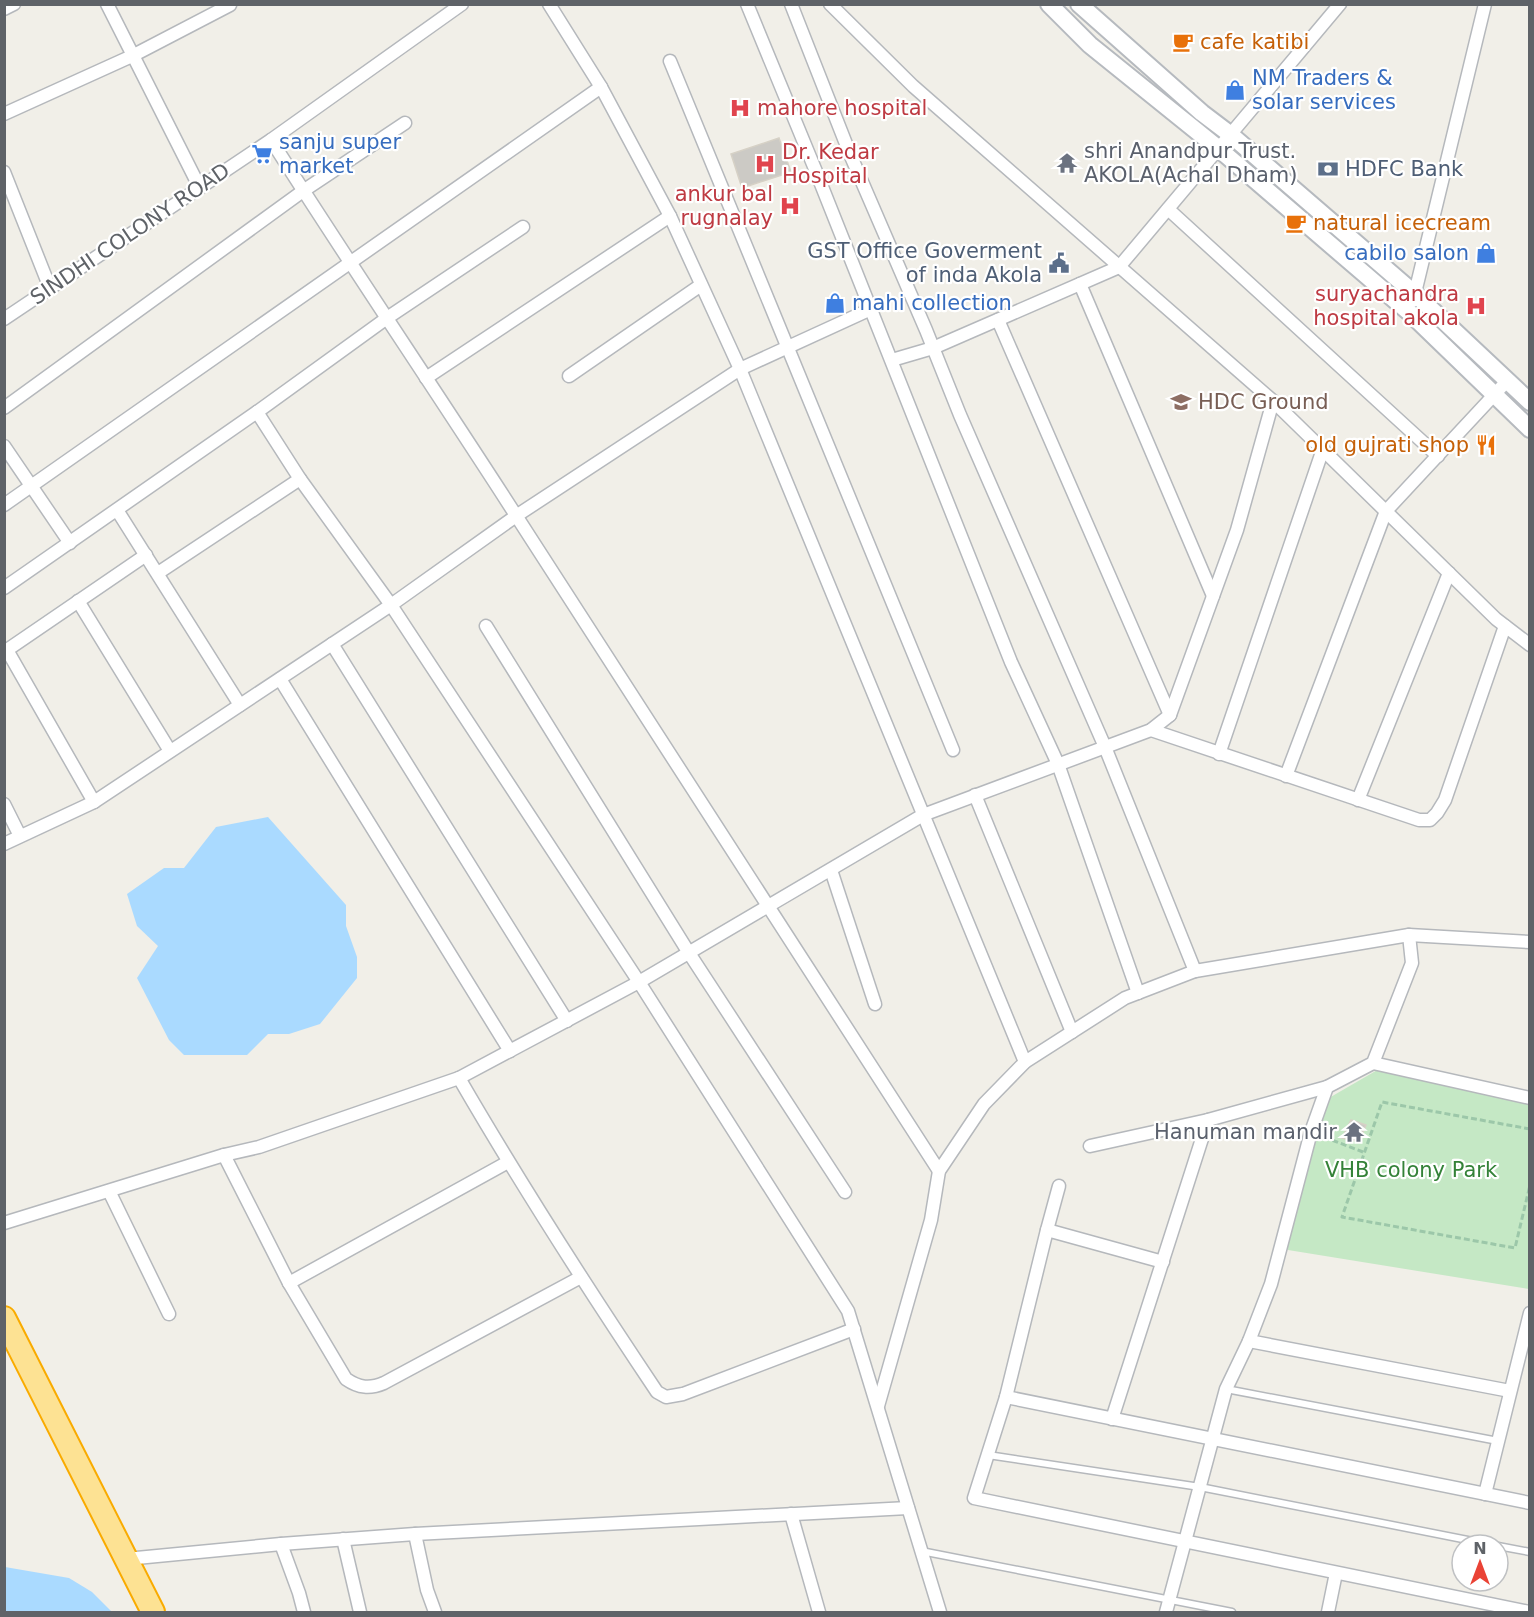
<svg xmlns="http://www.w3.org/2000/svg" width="1534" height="1617" font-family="'DejaVu Sans',sans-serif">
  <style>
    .green { fill: #c5e8c5 }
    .water { fill: #aadaff }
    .building { fill: #cccac5; stroke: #d6d1c6; stroke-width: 1.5 }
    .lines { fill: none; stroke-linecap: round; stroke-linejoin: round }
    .lane-casing { stroke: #b5b8bc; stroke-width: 9 }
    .street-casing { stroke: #b5b8bc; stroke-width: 15 }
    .secondary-casing { stroke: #b6babf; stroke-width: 20 }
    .highway-casing { stroke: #f9ab00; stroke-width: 26 }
    .path { stroke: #9cc7a9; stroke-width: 3; stroke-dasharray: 6 3; stroke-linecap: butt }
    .lane { stroke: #fff; stroke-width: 6 }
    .street { stroke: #fff; stroke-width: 12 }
    .secondary { stroke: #fff; stroke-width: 16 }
    .highway { stroke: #fde293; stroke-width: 22 }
    .labels { text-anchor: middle; stroke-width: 4.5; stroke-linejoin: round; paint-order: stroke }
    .food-label { font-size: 21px; fill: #c56008; stroke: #fff; text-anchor: start }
    .shop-label { font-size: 21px; fill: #366cbe; stroke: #fff; text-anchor: start }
    .health-label { font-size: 21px; fill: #be3a42; stroke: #fff; text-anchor: start }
    .worship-label { font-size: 21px; fill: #5b616d; stroke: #fff; text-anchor: start }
    .service-label { font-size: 21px; fill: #4e5e75; stroke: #fff; text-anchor: start }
    .street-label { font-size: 21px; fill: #5f6368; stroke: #fff }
    .education-label { font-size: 21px; fill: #785e54; stroke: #fff; text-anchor: start }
    .park-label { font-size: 21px; fill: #348238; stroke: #fff }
  </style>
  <rect width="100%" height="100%" fill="#f1efe8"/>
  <polygon class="green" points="1386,1065 1529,1092 1529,1289 1288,1250 1283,1240 1322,1102"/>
  <g class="water">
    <polygon points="268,817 346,905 346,926 357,957 357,978 320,1024 289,1034 268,1034 247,1055 184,1055 169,1040 137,978 158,946 137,926 127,894 164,868 184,868 216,827"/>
    <polygon points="5,1567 69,1578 92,1592 112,1612 5,1612"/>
  </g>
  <g class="building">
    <polygon points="779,138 791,172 742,188 731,154"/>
    <polygon points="1351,1120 1366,1125 1359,1142 1342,1138"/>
  </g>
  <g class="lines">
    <g class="lane-casing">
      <g id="lane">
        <polyline points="1226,1389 1498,1441"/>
        <polyline points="988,1455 1200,1487 1493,1545"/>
        <polyline points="1498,1546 1530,1552"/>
        <polyline points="921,1551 1232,1612"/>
      </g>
    </g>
    <g class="street-casing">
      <g id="street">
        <polyline points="107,4 200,188"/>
        <polyline points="549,4 601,87 670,216 740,369 1025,1062"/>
        <polyline points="747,4 815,169 1011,662 1058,764 1138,993"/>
        <polyline points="791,4 850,154 926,330 960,415 1105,747 1195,971"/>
        <polyline points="830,4 913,86 1273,401 1496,619 1530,645"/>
        <polyline points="4,9 14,4"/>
        <polyline points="670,61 953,750"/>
        <polyline points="4,114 132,56 230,5"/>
        <path d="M271 140C351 266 436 391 517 517 658 735 797 954 939 1171"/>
        <polyline points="4,172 50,288"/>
        <polyline points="1168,209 1438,456"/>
        <polyline points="1080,284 1213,596"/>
        <polyline points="1413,301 1485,4"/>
        <polyline points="4,319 271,140 462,4"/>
        <polyline points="998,320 1170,715"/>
        <polyline points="892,360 933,348 1119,267 1340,4"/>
        <polyline points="569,376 701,285"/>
        <polyline points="426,378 670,216"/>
        <polyline points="4,408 303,191 405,123"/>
        <polyline points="257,412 300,479 391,605 639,982 848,1311 940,1612"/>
        <polyline points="4,446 70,543"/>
        <polyline points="4,505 601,87"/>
        <polyline points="117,510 240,705"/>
        <polyline points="158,573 300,479"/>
        <polyline points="4,588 257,412 387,318 523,227"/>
        <polyline points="78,601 170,751"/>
        <polyline points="486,626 689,953 845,1192"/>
        <polyline points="332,644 567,1021"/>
        <polyline points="7,650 94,802"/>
        <polyline points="4,652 146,555"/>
        <polyline points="280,679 510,1051"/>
        <polyline points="1151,730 1419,820 1430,820 1437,813 1445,800 1505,626"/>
        <polyline points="1219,754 1323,449"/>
        <polyline points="1286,776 1386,511 1507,381"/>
        <polyline points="975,795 1072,1032"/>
        <polyline points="1358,800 1449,573"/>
        <polyline points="4,804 20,836"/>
        <polyline points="4,844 94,802 391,605 516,516 740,369 871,309"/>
        <polyline points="831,870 875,1004"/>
        <polyline points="1373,1063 1530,1098"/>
        <path d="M459 1078C521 1185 588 1289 657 1392L666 1397 683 1394 854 1329"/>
        <polyline points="1090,1146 1208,1120 1327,1087"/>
        <path d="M224 1155 289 1283 346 1379C359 1388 370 1389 384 1383L581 1277"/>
        <polyline points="109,1191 169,1314"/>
        <polyline points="4,1223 224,1155 259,1147 459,1078 639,982 923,815 1151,730 1170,715 1237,530 1273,401"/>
        <polyline points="1047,1230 1059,1186"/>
        <polyline points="1163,1262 1047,1230 1006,1397 974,1498 1529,1612"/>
        <polyline points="289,1283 508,1162"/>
        <polyline points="1249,1341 1510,1391"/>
        <polyline points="1006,1397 1530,1503"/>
        <polyline points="878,1406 931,1220 939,1171 984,1104 1025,1062 1125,998 1195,971 1409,935 1530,942"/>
        <polyline points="1112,1419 1208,1120"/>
        <polyline points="1485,1494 1530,1313"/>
        <polyline points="791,1514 819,1612"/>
        <polyline points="415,1534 427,1590 435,1612"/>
        <polyline points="343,1539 360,1612"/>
        <polyline points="281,1544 299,1593 304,1612"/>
        <polyline points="126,1559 281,1544 415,1534 908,1508"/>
        <polyline points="1166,1612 1226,1389 1249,1341 1271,1284 1311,1132 1327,1087 1373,1063 1412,963 1409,935"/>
        <polyline points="1328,1612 1336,1573"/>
      </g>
    </g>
    <g class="secondary-casing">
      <g id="secondary">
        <polyline points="1049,4 1090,45 1219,149 1410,313 1530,429"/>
        <polyline points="1079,4 1202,113 1231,135 1415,294 1530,402"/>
      </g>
    </g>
    <g class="highway-casing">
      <polyline id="highway" points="4,1318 153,1612"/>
    </g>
    <g class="path">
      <polyline points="1530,1129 1382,1102 1342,1217 1515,1248 1530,1185"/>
      <polyline points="1324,1137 1363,1152"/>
    </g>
    <use href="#lane" class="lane"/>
    <use href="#street" class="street"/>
    <use href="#secondary" class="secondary"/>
    <use href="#highway" class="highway"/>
  </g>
  <defs>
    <g id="cafe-bare" transform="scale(1.62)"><path d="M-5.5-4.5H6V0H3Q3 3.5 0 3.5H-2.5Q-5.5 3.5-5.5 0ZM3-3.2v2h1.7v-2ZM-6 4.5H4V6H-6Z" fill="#e8710a" stroke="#fff" stroke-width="2.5" paint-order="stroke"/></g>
    <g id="shop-bare" transform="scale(1.62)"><path d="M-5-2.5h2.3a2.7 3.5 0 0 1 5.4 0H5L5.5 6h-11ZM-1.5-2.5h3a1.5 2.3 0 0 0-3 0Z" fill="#3f7fe0" stroke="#fff" stroke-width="2.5" paint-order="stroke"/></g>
    <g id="hospital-bare" transform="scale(1.62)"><path d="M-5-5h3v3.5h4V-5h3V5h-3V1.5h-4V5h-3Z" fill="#e0444e" stroke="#fff" stroke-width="2.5" paint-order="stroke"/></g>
    <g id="supermarket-bare" transform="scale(1.62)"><path d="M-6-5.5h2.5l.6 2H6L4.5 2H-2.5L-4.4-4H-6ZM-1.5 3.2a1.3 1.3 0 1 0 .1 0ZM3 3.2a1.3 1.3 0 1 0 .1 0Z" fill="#3f7fe0" stroke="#fff" stroke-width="2.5" paint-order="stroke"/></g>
    <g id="temple-bare" transform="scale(1.62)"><path d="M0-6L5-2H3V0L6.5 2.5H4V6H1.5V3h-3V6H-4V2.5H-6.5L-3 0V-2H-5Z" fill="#6b7280" stroke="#fff" stroke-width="2.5" paint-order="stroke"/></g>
    <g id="bank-bare" transform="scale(1.62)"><path d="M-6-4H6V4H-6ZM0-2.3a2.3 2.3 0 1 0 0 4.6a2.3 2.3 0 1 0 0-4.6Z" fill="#5c6f8a" stroke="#fff" stroke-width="2.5" paint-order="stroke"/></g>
    <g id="civic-bare" transform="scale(1.62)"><path d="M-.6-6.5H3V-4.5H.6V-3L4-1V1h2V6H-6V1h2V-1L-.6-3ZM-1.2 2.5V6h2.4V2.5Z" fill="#5c6f8a" stroke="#fff" stroke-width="2.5" paint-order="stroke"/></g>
    <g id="school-bare" transform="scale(1.62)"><path d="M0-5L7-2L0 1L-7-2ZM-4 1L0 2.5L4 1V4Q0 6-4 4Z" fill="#8d6e63" stroke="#fff" stroke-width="2.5" paint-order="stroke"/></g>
    <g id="restaurant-bare" transform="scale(1.62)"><path d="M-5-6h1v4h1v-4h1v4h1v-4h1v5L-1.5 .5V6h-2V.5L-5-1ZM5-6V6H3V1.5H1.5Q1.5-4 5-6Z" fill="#e8710a" stroke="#fff" stroke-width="2.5" paint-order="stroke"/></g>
  </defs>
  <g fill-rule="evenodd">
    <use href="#cafe-bare" x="1183" y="42"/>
    <use href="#shop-bare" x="1235" y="90"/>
    <use href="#hospital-bare" x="740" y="108"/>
    <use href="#supermarket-bare" x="262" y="154"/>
    <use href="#temple-bare" x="1067" y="163"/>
    <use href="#hospital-bare" x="765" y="164"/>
    <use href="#bank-bare" x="1328" y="169"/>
    <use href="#hospital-bare" x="790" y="206"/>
    <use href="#cafe-bare" x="1296" y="223"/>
    <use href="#shop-bare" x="1486" y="253"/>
    <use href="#civic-bare" x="1059" y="263"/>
    <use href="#shop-bare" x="835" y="303"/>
    <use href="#hospital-bare" x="1476" y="306"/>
    <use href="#school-bare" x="1181" y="402"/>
    <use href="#restaurant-bare" x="1486" y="445"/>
    <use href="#temple-bare" x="1354" y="1132"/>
  </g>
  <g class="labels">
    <g class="food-label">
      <text x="1200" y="49">cafe katibi</text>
      <text x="1313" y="230">natural icecream</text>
      <text x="1469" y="452" text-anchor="end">old gujrati shop</text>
    </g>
    <g class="shop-label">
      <text x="1252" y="85">NM Traders &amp;<tspan x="1252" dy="24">solar services</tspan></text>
      <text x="279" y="149">sanju super<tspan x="279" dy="24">market</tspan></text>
      <text x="1469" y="260" text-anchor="end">cabilo salon</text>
      <text x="852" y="310">mahi collection</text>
    </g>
    <g class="health-label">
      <text x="757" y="115">mahore hospital</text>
      <text x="782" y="159">Dr. Kedar<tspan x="782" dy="24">Hospital</tspan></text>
      <text x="773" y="201" text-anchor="end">ankur bal<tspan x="773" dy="24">rugnalay</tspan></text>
      <text x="1459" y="301" text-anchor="end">suryachandra<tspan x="1459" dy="24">hospital akola</tspan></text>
    </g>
    <g class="worship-label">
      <text x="1084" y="158">shri Anandpur Trust.<tspan x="1084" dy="24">AKOLA(Achal Dham)</tspan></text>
      <text x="1337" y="1139" text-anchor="end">Hanuman mandir</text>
    </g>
    <g class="service-label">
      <text x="1345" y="176">HDFC Bank</text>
      <text x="1042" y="258" text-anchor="end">GST Office Goverment<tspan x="1042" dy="24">of inda Akola</tspan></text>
    </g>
    <g class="street-label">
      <text transform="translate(130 234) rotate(-34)" y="7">SINDHI COLONY ROAD</text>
    </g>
    <g class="education-label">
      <text x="1198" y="409">HDC Ground</text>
    </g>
    <g class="park-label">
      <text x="1411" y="1177">VHB colony Park</text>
    </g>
  </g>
  <rect width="1534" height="1617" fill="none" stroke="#5f6368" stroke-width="12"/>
  <g transform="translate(1480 1563)"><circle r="28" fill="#ffffff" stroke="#bfc1c3" stroke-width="1.5"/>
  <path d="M0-4.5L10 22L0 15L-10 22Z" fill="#ea4335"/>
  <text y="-9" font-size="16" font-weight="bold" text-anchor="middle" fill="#5f6368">N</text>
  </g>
</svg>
